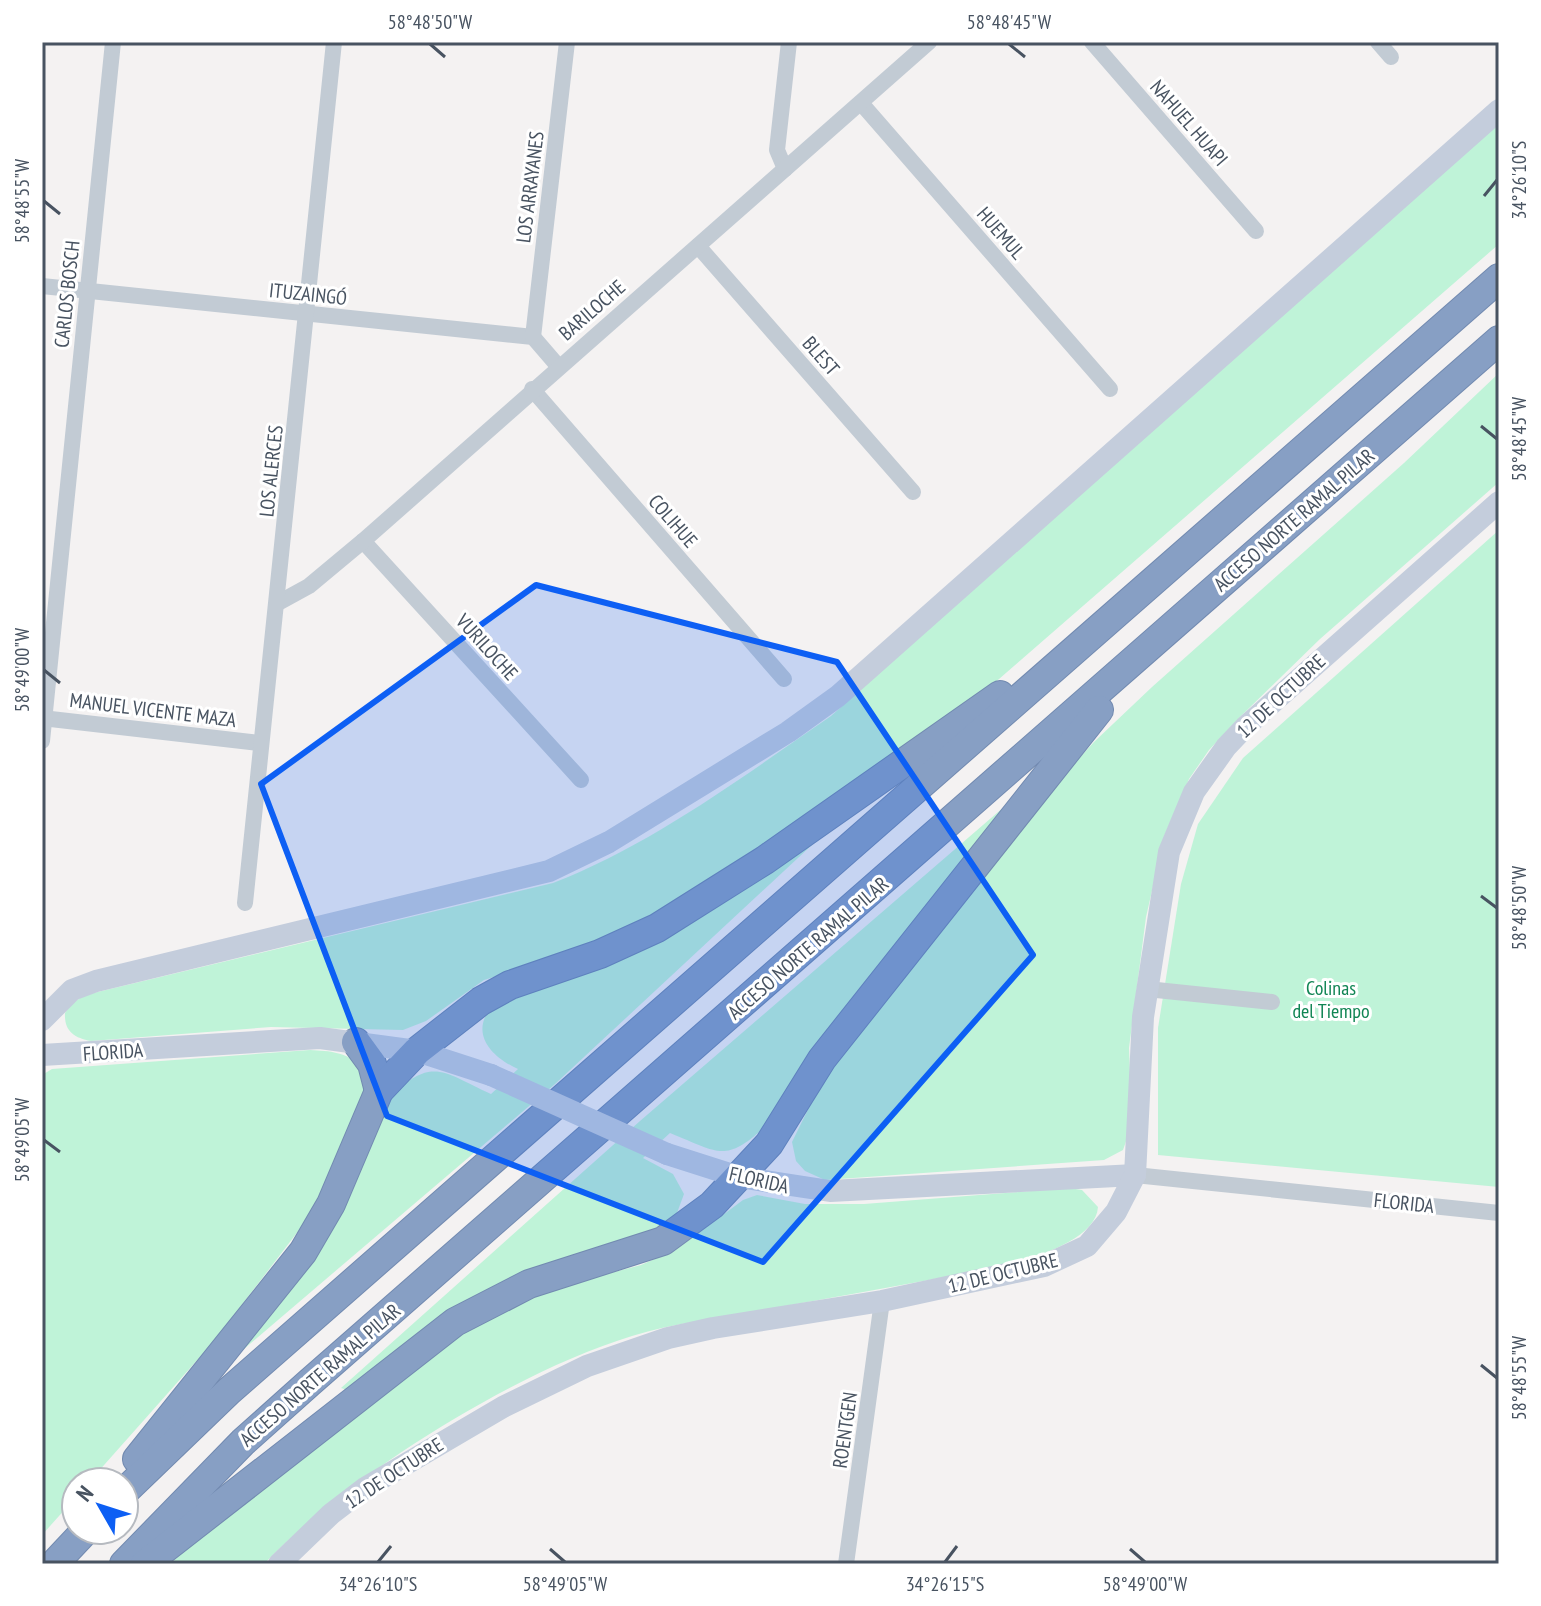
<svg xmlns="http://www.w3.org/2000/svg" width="1541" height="1606" font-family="'PT Sans Narrow',sans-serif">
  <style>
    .green { fill: #bff3d8 }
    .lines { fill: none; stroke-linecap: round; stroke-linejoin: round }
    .highway-casing { stroke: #728ab0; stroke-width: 30 }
    .street { stroke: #c2cbd4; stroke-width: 16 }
    .secondary { stroke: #c4cddc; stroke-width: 22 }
    .highway { stroke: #879fc4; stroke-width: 28 }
    .secondary-bridge { stroke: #c4cddc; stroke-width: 22 }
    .marked { fill: #0d5ff4; fill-opacity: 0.2; stroke: #0d5ff4; stroke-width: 6; stroke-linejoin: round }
    .ticks { fill: none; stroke: #485361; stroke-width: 3 }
    .labels { text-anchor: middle; stroke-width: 6; stroke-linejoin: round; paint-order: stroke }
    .street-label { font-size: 20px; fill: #485361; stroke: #fff }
    .park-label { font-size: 20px; fill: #118554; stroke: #fff }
    .neatline { fill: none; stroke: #485361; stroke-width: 3 }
    .ticks-label { font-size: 20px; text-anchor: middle; fill: #485361 }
  </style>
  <rect width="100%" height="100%" fill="#f4f2f2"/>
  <g class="green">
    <path d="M1499 119V244L991 686 880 770 674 906 587 948 484 980 426 1021 403 1030 271 1027 91 1041C74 1038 64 1031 65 1013L71 1004 85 995 553 883C653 844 742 777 831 716Z"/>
    <polygon points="1499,373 1499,482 1320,639 1241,716 1209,750 1189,779 1165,834 1146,917 1129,1048 1132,1124 1123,1150 1104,1160 825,1180 805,1171 796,1161 792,1142 822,1081 1017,826 1094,742 1152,687 1404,463"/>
    <polygon points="1499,530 1499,1187 1158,1155 1158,1028 1181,884 1198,824 1243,758"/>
    <path d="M1005 806 768 1124C725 1164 720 1153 670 1133L643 1158 673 1174 684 1194 677 1213 663 1226 347 1390 341 1388 640 1121Z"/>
    <path d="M813 844 555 1084 211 1377 391 1097C432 1055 444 1073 491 1094L518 1069C493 1058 470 1035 490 1009Z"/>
    <path d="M310 1050C331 1051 345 1052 362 1066L366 1091 312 1213 215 1340 89 1482H76V1497L42 1535V1075L52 1069Z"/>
    <path d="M1069 1188 1082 1190 1098 1207C1096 1242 1025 1261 995 1267 918 1283 840 1296 763 1310 719 1318 674 1323 632 1336 514 1372 349 1475 264 1564H170L207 1530 443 1343 534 1293 641 1265 677 1249 743 1200 757 1195 805 1204H864Z"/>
  </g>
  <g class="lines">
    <g class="highway-casing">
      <g id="highway">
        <polyline points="356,1042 372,1064 379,1091"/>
        <polyline points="137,1459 303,1252 331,1204 379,1091 417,1051 481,1001 510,985 600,954 657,928 765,860 1000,695"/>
        <polyline points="124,1492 229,1391 1499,278"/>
        <polyline points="54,1564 86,1530"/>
        <polyline points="124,1564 243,1442 309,1383 1499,340"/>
        <polyline points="145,1564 455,1322 529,1284 663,1241 712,1205 769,1144 822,1059 1099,710"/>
      </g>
    </g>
    <g class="street">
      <polyline points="1092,42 1256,231"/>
      <polyline points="1378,42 1391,57"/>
      <polyline points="861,103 1110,389"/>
      <polyline points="785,169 777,150 789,42"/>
      <polyline points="698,246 913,492"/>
      <polyline points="42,286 533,337 558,366"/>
      <polyline points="533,337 567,42"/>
      <polyline points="532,389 784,679"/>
      <polyline points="363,541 581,780"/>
      <polyline points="278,603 309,586 363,541 929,42"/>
      <polyline points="42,718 259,743"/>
      <polyline points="42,741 113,42"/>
      <polyline points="245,903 334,42"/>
      <polyline points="1147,989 1272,1002"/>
      <polyline points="1135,1175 1499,1213"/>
      <polyline points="846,1564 882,1301"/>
    </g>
    <g class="secondary">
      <polyline points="42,1020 72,990 96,981 549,871 609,842 788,732 838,696 1499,110"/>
      <polyline points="42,1055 320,1038 417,1051 491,1075"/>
      <polyline points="667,1154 739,1177 830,1191 1135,1175"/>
      <polyline points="279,1564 331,1514 365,1488 503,1407 587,1366 668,1338 713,1328 882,1301 1044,1266 1087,1246 1116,1212 1135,1175 1143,1017 1169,852 1194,792 1226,747 1245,727 1499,502"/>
    </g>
    <use href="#highway" class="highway"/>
    <polyline class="secondary-bridge" points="491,1075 667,1154"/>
  </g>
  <path class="marked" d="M536 585 837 662 1033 955 763 1262 387 1116 261 784Z"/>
  <path class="ticks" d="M430 44 445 57M1009 44 1025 57M1484 196 1497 180M44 201 60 214M1481 426 1497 439M44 670 60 683M1481 896 1497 908M44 1140 60 1152M1481 1365 1497 1378M550 1549 565 1562M1130 1549 1145 1562M378 1562 391 1546M945 1562 957 1546"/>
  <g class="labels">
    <g class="street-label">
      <text transform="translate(1189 123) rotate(49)" y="7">NAHUEL HUAPI</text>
      <text transform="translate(530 187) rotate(-83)" y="7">LOS ARRAYANES</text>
      <text transform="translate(1001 233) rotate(49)" y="7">HUEMUL</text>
      <text transform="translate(67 294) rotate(-84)" y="7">CARLOS BOSCH</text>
      <text transform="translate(308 294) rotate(6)" y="7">ITUZAINGÓ</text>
      <text transform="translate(592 310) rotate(-41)" y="7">BARILOCHE</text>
      <text transform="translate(821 356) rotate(49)" y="7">BLEST</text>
      <text transform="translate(271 471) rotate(-84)" y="7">LOS ALERCES</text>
      <text transform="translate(1294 520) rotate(-41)" y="7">ACCESO NORTE RAMAL PILAR</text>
      <text transform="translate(673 521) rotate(49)" y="7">COLIHUE</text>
      <text transform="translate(487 647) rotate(48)" y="7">VURILOCHE</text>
      <text transform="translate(1281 696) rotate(-43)" y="7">12 DE OCTUBRE</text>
      <text transform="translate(153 710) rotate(7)" y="7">MANUEL VICENTE MAZA</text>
      <text transform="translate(808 948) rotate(-41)" y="7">ACCESO NORTE RAMAL PILAR</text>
      <text transform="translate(113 1052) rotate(-4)" y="7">FLORIDA</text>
      <text transform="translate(759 1180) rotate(13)" y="7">FLORIDA</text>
      <text transform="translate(1404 1203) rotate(6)" y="7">FLORIDA</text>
      <text transform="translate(1003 1273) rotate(-14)" y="7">12 DE OCTUBRE</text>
      <text transform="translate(320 1375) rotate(-41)" y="7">ACCESO NORTE RAMAL PILAR</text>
      <text transform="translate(845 1430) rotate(-82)" y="7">ROENTGEN</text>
      <text transform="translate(394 1473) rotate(-33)" y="7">12 DE OCTUBRE</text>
    </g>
    <g class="park-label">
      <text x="1331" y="995">Colinas<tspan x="1331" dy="23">del Tiempo</tspan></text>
    </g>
  </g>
  <rect width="1541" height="1606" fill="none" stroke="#ffffff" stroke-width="88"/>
  <g transform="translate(100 1506) rotate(309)"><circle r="38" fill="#ffffff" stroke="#b6bac0" stroke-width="2"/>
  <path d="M0-6L14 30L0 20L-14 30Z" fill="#0d5ff4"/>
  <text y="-12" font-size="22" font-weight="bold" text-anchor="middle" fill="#485361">N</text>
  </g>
  <rect x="44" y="44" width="1453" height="1518" class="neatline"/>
  <g class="ticks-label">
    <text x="430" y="29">58°48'50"W</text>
    <text x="1009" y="29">58°48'45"W</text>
    <text transform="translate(1519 180) rotate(-90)" y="7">34°26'10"S</text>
    <text transform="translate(22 201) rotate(-90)" y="7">58°48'55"W</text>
    <text transform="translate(1519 439) rotate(-90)" y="7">58°48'45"W</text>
    <text transform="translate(22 670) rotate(-90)" y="7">58°49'00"W</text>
    <text transform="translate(1519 908) rotate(-90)" y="7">58°48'50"W</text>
    <text transform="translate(22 1140) rotate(-90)" y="7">58°49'05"W</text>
    <text transform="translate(1519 1378) rotate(-90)" y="7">58°48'55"W</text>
    <text x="378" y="1591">34°26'10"S</text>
    <text x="565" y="1591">58°49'05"W</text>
    <text x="945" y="1591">34°26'15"S</text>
    <text x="1145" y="1591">58°49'00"W</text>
  </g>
</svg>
